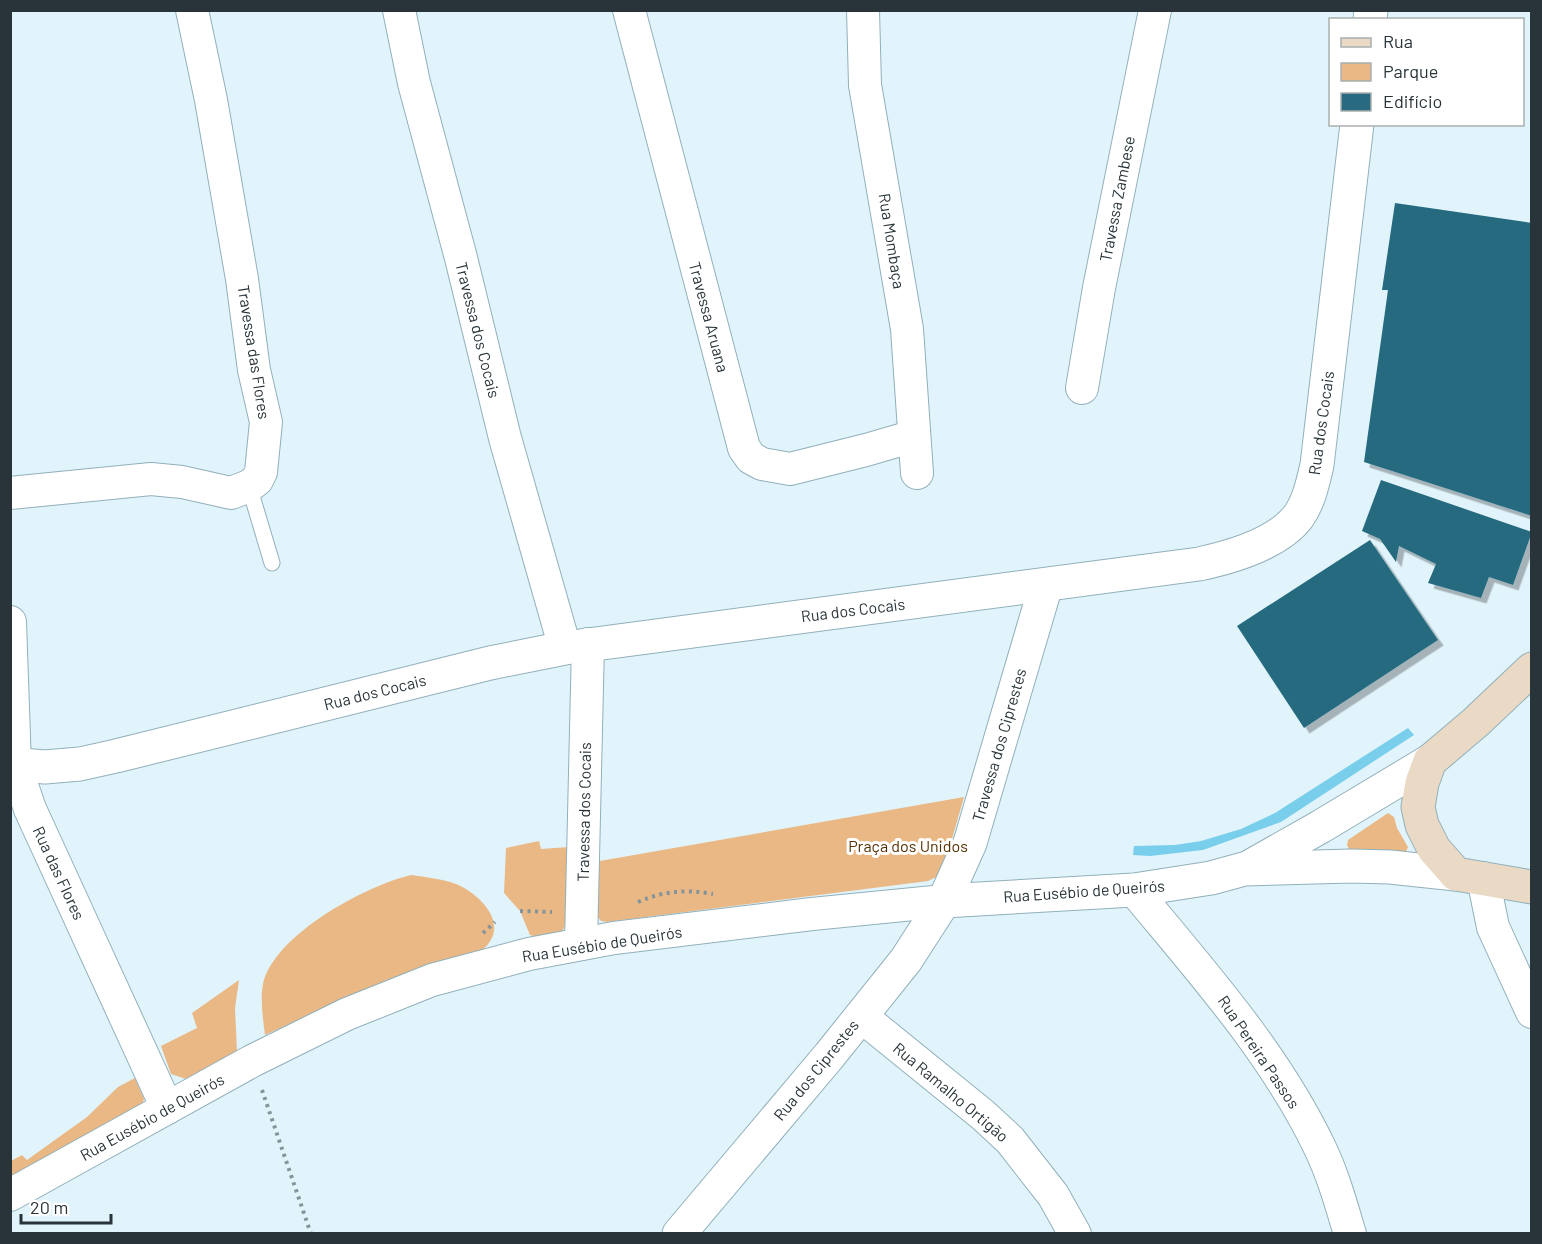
<svg xmlns="http://www.w3.org/2000/svg" width="1542" height="1244" font-family="Barlow,sans-serif">
  <style>
    .green { fill: #eab884 }
    .water { fill: #78ceeb }
    .building { fill: #286b80; filter: url(#shadow) }
    .lines { fill: none; stroke-linecap: round; stroke-linejoin: round }
    .service-casing { stroke: #91b0bb; stroke-width: 17 }
    .minor-casing { stroke: #91b0bb; stroke-width: 34 }
    .tertiary-casing { stroke: #91b0bb; stroke-width: 35 }
    .secondary-casing { stroke: #91b0bb; stroke-width: 35 }
    .path { stroke: #85949a; stroke-width: 4; stroke-dasharray: 3 4.5; stroke-linecap: butt }
    .service { stroke: #fff; stroke-width: 15 }
    .minor { stroke: #fff; stroke-width: 32 }
    .tertiary { stroke: #fff; stroke-width: 33 }
    .secondary { stroke: #e9d9c5; stroke-width: 33 }
    .labels { text-anchor: middle; stroke-width: 6; stroke-linejoin: round; paint-order: stroke }
    .street-label { font-size: 16px; fill: #283439; stroke: #fff }
    .park-label { font-size: 16px; fill: #543205; stroke: #fff }
  </style>
  <defs>
    <filter id="shadow"><feDropShadow dx="5.5" dy="5.5" stdDeviation="0" flood-color="#0004"/></filter>
  </defs>
  <rect width="100%" height="100%" fill="#e1f4fb"/>
  <g class="green">
    <polygon points="964,797 944,867 936,877 928,881 607,922 601,921 595,914 594,862"/>
    <polygon points="1388,813 1394,817 1397,828 1408,847 1406,852 1349,849 1347,845 1348,840"/>
    <path d="M539 841 541 849 569 847C568 861 568 876 568 890 568 918 570 948 530 935L520 911 504 893 506 848Z"/>
    <path d="M411 875C425 877 443 879 456 884 482 895 512 927 481 951L428 965 335 1003 265 1035C263 1019 260 1000 263 984 274 935 365 886 411 875Z"/>
    <polygon points="239,980 235,1008 237,1052 189,1080 171,1074 161,1046 197,1028 192,1013"/>
    <polygon points="135,1078 144,1099 141,1109 11,1178 11,1161 22,1155 27,1160 87,1117 118,1087"/>
  </g>
  <polygon class="water" points="1408,728 1414,735 1281,822 1203,850 1150,856 1133,855 1134,846 1175,845 1201,841 1241,829 1275,813"/>
  <g class="building">
    <polygon points="1395,203 1532,223 1532,516 1364,462 1388,290 1382,290"/>
    <polygon points="1381,480 1532,532 1513,585 1489,577 1481,598 1428,583 1436,564 1399,546 1396,562 1380,539 1362,531"/>
    <polygon points="1370,540 1438,640 1304,728 1237,626"/>
  </g>
  <g class="lines">
    <g class="service-casing">
      <polyline id="service" points="249,486 272,563"/>
    </g>
    <g class="minor-casing">
      <g id="minor">
        <polyline points="399,10 414,83 461,258 505,438 565,648"/>
        <polyline points="629,10 744,448 751,458 762,464 790,469 866,450 914,436"/>
        <polyline points="863,10 865,85 907,329 917,473"/>
        <polyline points="1082,388 1099,288 1155,10"/>
        <polyline points="10,493 151,479 182,482 231,493 249,486 257,480 261,472 266,422 254,370 242,279 211,100 192,10"/>
        <polyline points="10,622 15,765 30,809 167,1108"/>
        <polyline points="1483,878 1493,927 1532,1012"/>
        <path d="M1134 890C1201 971 1274 1052 1320 1148 1333 1175 1341 1204 1350 1234"/>
        <polyline points="581,944 588,644"/>
        <polyline points="861,1016 983,1115 1010,1140 1053,1195 1075,1234"/>
        <polyline points="10,1195 252,1061 347,1014 432,980 529,954 614,938 812,914 944,901"/>
      </g>
    </g>
    <g class="tertiary-casing">
      <g id="tertiary">
        <polyline points="1370,20 1371,10"/>
        <path d="M10 764 45 767 80 764 116 756 490 663 565 648 1199 564C1232 557 1277 544 1298 517 1309 502 1313 482 1317 465L1357 124"/>
        <polyline points="1251,866 1320,827 1430,761"/>
        <polyline points="944,901 1134,890 1211,878 1244,869 1351,866 1390,867 1456,874"/>
        <polyline points="679,1234 829,1056 906,960 944,901 970,843 1046,585"/>
      </g>
    </g>
    <g class="secondary-casing">
      <polyline id="secondary" points="1532,669 1476,722 1430,761 1422,783 1418,807 1422,825 1434,849 1456,874 1532,887"/>
    </g>
    <g class="path">
      <path d="M638 902C664 891 685 889 713 894"/>
      <polyline points="520,911 552,912"/>
      <polyline points="483,933 495,922"/>
      <polyline points="262,1090 311,1234"/>
    </g>
    <use href="#service" class="service"/>
    <use href="#minor" class="minor"/>
    <use href="#tertiary" class="tertiary"/>
    <use href="#secondary" class="secondary"/>
  </g>
  <g class="labels">
    <g class="street-label">
      <text transform="translate(1117 199) rotate(-79)" y="6">Travessa Zambese</text>
      <text transform="translate(892 241) rotate(81)" y="6">Rua Mombaça</text>
      <text transform="translate(709 317) rotate(75)" y="6">Travessa Aruana</text>
      <text transform="translate(478 330) rotate(76)" y="6">Travessa dos Cocais</text>
      <text transform="translate(254 352) rotate(81)" y="6">Travessa das Flores</text>
      <text transform="translate(1321 423) rotate(-82)" y="6">Rua dos Cocais</text>
      <text transform="translate(853 610) rotate(-7)" y="6">Rua dos Cocais</text>
      <text transform="translate(375 692) rotate(-14)" y="6">Rua dos Cocais</text>
      <text transform="translate(999 745) rotate(-74)" y="6">Travessa dos Ciprestes</text>
      <text transform="translate(584 812) rotate(-89)" y="6">Travessa dos Cocais</text>
      <text transform="translate(59 873) rotate(65)" y="6">Rua das Flores</text>
      <text transform="translate(1084 891) rotate(-4)" y="6">Rua Eusébio de Queirós</text>
      <text transform="translate(602 944) rotate(-9)" y="6">Rua Eusébio de Queirós</text>
      <text transform="translate(1259 1052) rotate(56)" y="6">Rua Pereira Passos</text>
      <text transform="translate(816 1070) rotate(-51)" y="6">Rua dos Ciprestes</text>
      <text transform="translate(951 1092) rotate(40)" y="6">Rua Ramalho Ortigão</text>
      <text transform="translate(152 1117) rotate(-29)" y="6">Rua Eusébio de Queirós</text>
    </g>
    <g class="park-label">
      <text x="908" y="852">Praça dos Unidos</text>
    </g>
  </g>
  <rect width="1542" height="1244" fill="none" stroke="#283439" stroke-width="24"/>
  <rect x="1329" y="18" width="195" height="108" fill="#ffffff" stroke="#a9aeb0" stroke-width="1.5"/>
  <rect x="1341" y="38" width="30" height="9" fill="#e9d9c5" stroke="#a9aeb0" stroke-width="1.5"/>
  <text x="1383" y="48" font-size="18" fill="#283439">Rua</text>
  <rect x="1341" y="63" width="30" height="18" fill="#eab884" stroke="#a9aeb0" stroke-width="1.5"/>
  <text x="1383" y="78" font-size="18" fill="#283439">Parque</text>
  <rect x="1341" y="93" width="30" height="18" fill="#286b80" stroke="#a9aeb0" stroke-width="1.5"/>
  <text x="1383" y="108" font-size="18" fill="#283439">Edifício</text>
  <path d="M21 1214v9h90v-9" fill="none" stroke="#283439" stroke-width="3"/>
  <text x="30" y="1214" font-size="18" fill="#283439" stroke="#ffffff" stroke-width="4.5" paint-order="stroke">20 m</text>
</svg>
